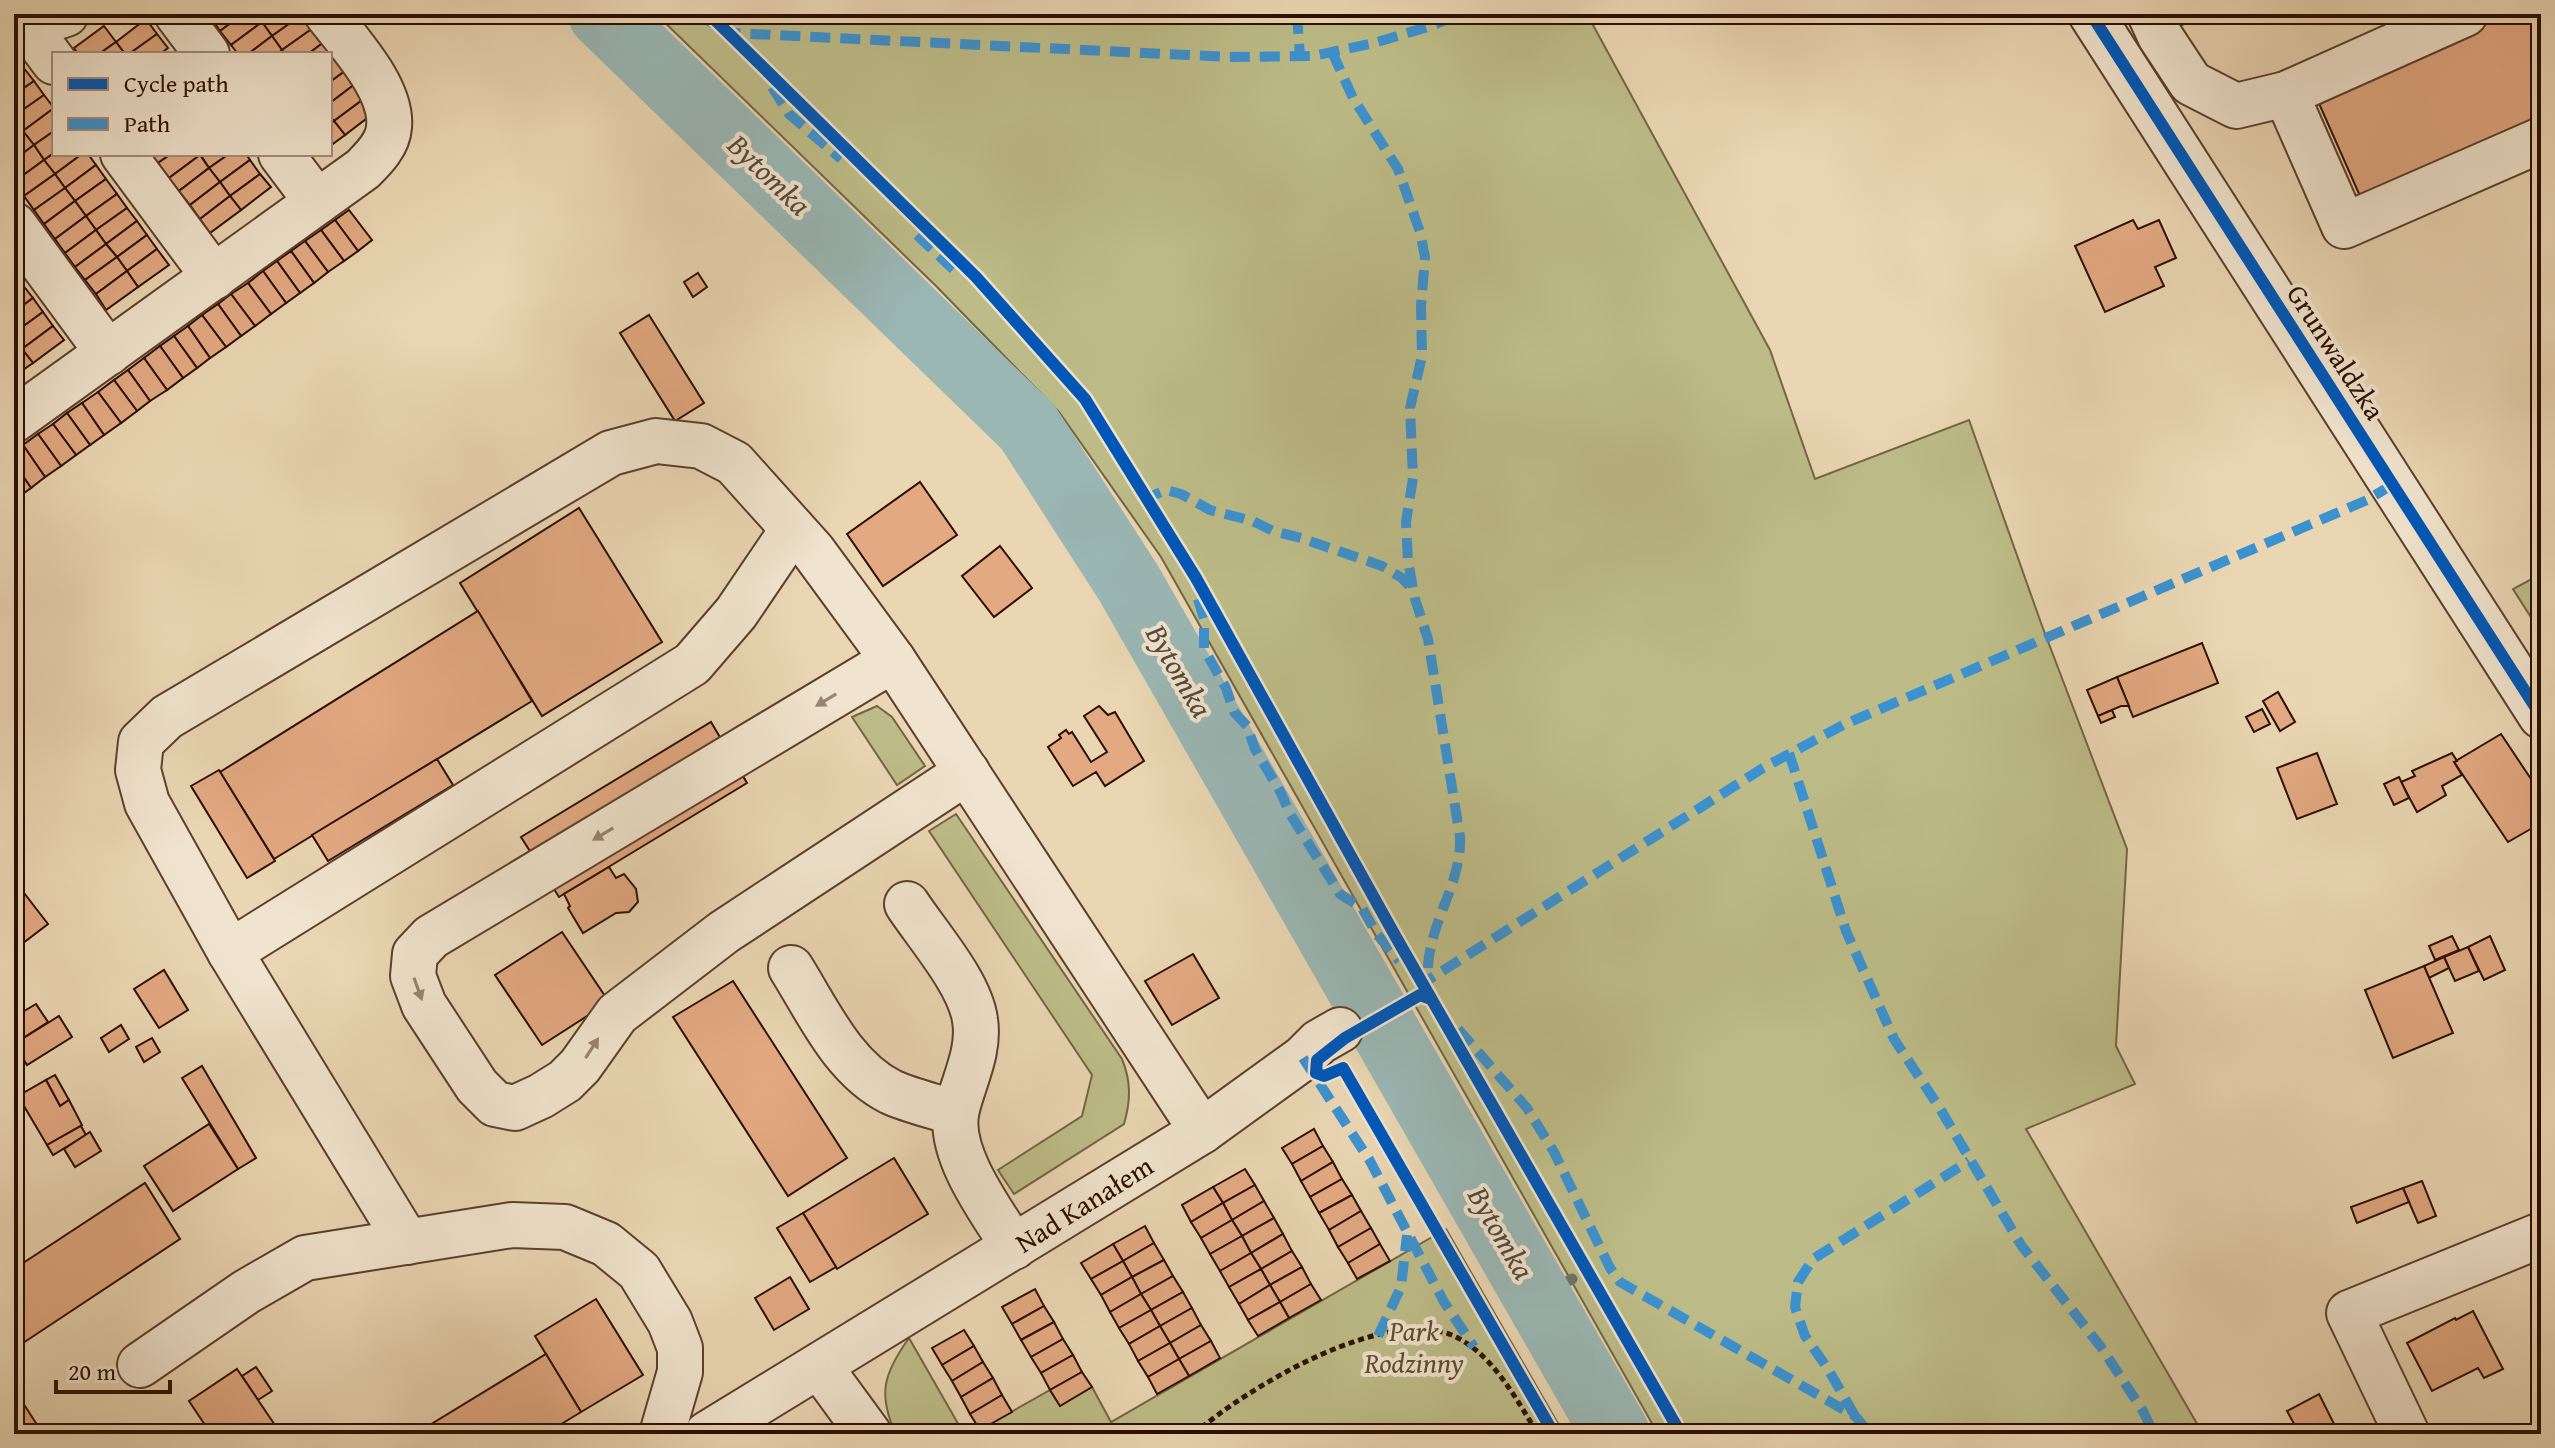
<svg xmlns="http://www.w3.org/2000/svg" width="2555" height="1448" font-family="'Gentium Book Plus',serif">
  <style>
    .green { fill: #bdbc88; stroke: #746544; stroke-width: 2 }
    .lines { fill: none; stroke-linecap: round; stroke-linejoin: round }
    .stream { stroke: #6e736c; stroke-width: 11 }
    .river { stroke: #9ab7b4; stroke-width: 68 }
    .building { fill: #e2a983; stroke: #2b0e00; stroke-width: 2 }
    .minor-casing { stroke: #5b402d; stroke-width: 48 }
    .path { stroke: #2b0e00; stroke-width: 5; stroke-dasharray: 6 4; stroke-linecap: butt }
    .minor { stroke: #f1e4ce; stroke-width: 44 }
    .quiet { stroke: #3c92d0; stroke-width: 10; stroke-dasharray: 20 10; stroke-linecap: butt }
    .cycleway-casing { stroke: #f1e4ce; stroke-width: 17 }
    .cycleway { stroke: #0057b8; stroke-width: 12 }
    .oneway { fill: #988471 }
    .labels { text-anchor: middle; stroke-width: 8; stroke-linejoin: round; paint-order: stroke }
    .street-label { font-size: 28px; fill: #2b0e00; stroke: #f1e4ce }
    .park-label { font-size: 28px; font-style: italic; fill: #5e4b30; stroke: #f1e4ce }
    .water-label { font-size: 30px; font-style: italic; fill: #52493f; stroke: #f1e4ce }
  </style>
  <rect width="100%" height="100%" fill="#ead6b3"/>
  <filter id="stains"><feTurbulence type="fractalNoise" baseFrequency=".0025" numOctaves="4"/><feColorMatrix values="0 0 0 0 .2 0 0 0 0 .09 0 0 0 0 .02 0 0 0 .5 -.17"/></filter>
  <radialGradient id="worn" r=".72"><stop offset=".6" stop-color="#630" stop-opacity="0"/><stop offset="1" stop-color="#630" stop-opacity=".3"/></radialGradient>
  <g class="green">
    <polygon points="656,14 1587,14 1770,350 1815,479 1969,420 2041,623 2127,849 2116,1046 2135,1084 2026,1129 2203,1434 1658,1434 1161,557 1059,412 936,286"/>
    <polygon points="2541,574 2541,633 2513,589"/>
    <polygon points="877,706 892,717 925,766 897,785 852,717"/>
    <path d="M956 814 1122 1059C1131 1081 1131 1100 1124 1124L1014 1194 998 1170 1082 1116 1092 1075 929 831Z"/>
    <polygon points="1446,1229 1564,1434 972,1434 1050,1390 1060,1406 1092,1387 1111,1422"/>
    <path d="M909 1338 964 1434H896C877 1394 884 1373 909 1338Z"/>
  </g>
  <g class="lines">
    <polyline class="stream" points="1538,1297 1572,1279"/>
    <polyline class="river" points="602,14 1028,427 1128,582 1616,1434"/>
  </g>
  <g class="building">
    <polygon points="211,14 243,14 220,31 209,15"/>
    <polygon points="243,14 256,14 262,22 231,45 220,31"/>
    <polygon points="256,14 273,14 262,22"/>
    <polygon points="273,14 303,14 272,36 262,22"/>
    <polygon points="303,14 313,28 282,50 272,36"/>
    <polygon points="2174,14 2209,14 2179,26"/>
    <polygon points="2509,14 2541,14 2541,116 2360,196 2317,99"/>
    <polygon points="146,19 157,34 129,54 125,54 116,42"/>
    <polygon points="262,22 272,36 248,54 238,54 231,45"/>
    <polygon points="104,26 116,42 99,54 78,54 74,48"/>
    <polygon points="313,28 324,42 308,54 285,54 282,50"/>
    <polygon points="157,34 168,48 160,54 129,54"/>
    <polygon points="272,36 282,50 277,54 248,54"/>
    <polygon points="116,42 125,54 99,54"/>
    <polygon points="324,42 335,57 330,60 330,54 308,54"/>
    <polygon points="14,54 23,67 14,74"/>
    <polygon points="335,57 345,71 330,82 330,60"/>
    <polygon points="23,67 34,81 14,95 14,74"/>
    <polygon points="345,71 355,84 330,103 330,82"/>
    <polygon points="34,81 44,95 14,116 14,95"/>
    <polygon points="355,84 365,98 334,121 330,116 330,103"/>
    <polygon points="44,95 54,108 23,131 14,116"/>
    <polygon points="365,98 375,112 345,135 334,121"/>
    <polygon points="54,108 54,131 34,145 23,131"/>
    <polygon points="14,118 23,131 14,138"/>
    <polygon points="334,121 345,135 330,146 330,124"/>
    <polygon points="23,131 34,145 14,160 14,138"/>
    <polygon points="54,131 54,153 44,160 34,145"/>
    <polygon points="34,145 44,160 14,182 14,160"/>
    <polygon points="54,153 54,154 82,154 55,174 44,160"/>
    <polygon points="82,154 88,154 96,165 65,188 55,174"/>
    <polygon points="151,154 171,154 158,163"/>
    <polygon points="171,154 199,154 200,155 169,178 158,163"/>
    <polygon points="200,154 229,154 209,168"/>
    <polygon points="229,154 246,154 250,160 220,182 209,168"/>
    <polygon points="200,155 209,168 179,191 169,178"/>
    <polygon points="44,160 55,174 24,196 14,182"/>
    <polygon points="250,160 260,174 230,196 220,182"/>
    <polygon points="96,165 106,179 75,201 65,188"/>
    <polygon points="209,168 220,182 190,205 179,191"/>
    <polygon points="55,174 65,188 34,210 24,196"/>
    <polygon points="260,174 271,187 241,210 230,196"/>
    <polygon points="106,179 117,194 86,216 75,201"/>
    <polygon points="220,182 230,196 200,219 190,205"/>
    <polygon points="65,188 75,201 44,224 34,210"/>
    <polygon points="117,194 127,208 96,230 86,216"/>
    <polygon points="230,196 241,210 210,233 200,219"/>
    <polygon points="75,201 86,216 55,239 44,224"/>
    <polygon points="127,208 137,221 106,244 96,230"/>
    <polygon points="349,210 372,240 358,251 335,220"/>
    <polygon points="86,216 96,230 65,253 55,239"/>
    <polygon points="335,220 358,251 344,261 321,230"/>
    <polygon points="2133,220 2138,229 2159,220 2176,258 2155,267 2164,286 2105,312 2075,246"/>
    <polygon points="137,221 147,235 117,257 106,244"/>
    <polygon points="96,230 106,244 75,267 65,253"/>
    <polygon points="321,230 344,261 328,272 305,241"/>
    <polygon points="147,235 157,249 127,271 117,257"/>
    <polygon points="305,241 328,272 314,283 291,251"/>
    <polygon points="106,244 117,257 85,280 75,267"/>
    <polygon points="157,249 169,265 138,287 127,271"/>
    <polygon points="291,251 314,283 300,293 277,261"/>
    <polygon points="117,257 127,271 96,294 85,280"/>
    <polygon points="277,261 300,293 286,303 263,271"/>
    <polygon points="127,271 138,287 106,310 96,294"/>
    <polygon points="263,271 286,303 271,314 248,283"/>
    <polygon points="14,272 22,284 14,291"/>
    <polygon points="698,273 707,287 693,297 684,282"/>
    <polygon points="248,283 271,314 255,326 231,294"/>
    <polygon points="22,284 33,298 14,312 14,291"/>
    <polygon points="231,294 255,326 241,336 218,304"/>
    <polygon points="33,298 43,312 14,333 14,312"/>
    <polygon points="218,304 241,336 226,347 202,315"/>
    <polygon points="43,312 53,326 22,349 14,338 14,333"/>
    <polygon points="202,315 226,347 210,358 188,326"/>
    <polygon points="649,315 704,403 675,421 620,333"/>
    <polygon points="53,326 64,340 33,363 22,349"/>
    <polygon points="188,326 210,358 197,368 174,336"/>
    <polygon points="174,336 197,368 183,378 160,346"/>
    <polygon points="14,338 22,349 14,355"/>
    <polygon points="160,346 183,378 167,390 144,358"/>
    <polygon points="22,349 33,363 14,376 14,355"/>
    <polygon points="144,358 167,390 150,401 128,370"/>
    <polygon points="128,370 150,401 137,411 114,380"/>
    <polygon points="114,380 137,411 121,423 98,392"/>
    <polygon points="98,392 121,423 104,435 82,403"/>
    <polygon points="82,403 104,435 90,445 67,413"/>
    <polygon points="67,413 90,445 76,455 53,424"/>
    <polygon points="53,424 76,455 61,466 38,434"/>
    <polygon points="38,434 61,466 45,477 23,445"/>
    <polygon points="23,445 45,477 31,488 14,463 14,451"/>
    <polygon points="14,463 31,488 17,498 14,494"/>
    <polygon points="920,482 957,535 883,586 847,534"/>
    <polygon points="579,508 662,642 542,716 460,583"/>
    <polygon points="1000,546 1032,588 994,617 962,576"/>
    <polygon points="478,611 532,701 274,859 220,772"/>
    <polygon points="2202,643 2218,683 2133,717 2117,677"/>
    <polygon points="2117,677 2129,706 2121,706 2098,716 2087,690"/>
    <polygon points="2278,692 2295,722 2280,731 2263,701"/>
    <polygon points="1099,706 1108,715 1115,712 1144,761 1105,786 1096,772 1073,786 1048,747 1061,738 1059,735 1066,730 1069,734 1072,732 1091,762 1107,752 1084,716"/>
    <polygon points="2262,709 2270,724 2254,732 2246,717"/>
    <polygon points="2112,710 2115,717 2101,723 2098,716"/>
    <polygon points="711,722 747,783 559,897 521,837"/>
    <polygon points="2501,734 2541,794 2541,823 2508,842 2454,762"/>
    <polygon points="2317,753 2337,804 2297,819 2277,768"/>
    <polygon points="2452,753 2457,761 2454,762 2462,775 2442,786 2446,795 2417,812 2401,782 2415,776 2412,771"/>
    <polygon points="437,759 453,785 328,861 312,835"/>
    <polygon points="219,770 275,861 247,878 191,786"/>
    <polygon points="2399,777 2409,798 2394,805 2384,784"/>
    <polygon points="609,867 616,878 624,874 636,889 638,902 629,912 616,913 583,933 568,908 570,906 564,894"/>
    <polygon points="14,880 48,924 14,950"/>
    <polygon points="562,932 609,1002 542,1045 495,975"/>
    <polygon points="2452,936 2459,950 2435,960 2429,946"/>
    <polygon points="2490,936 2505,970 2484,980 2468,947"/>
    <polygon points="2468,947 2479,971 2455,981 2444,957"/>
    <polygon points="1193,954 1219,998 1172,1025 1145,981"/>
    <polygon points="2444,957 2449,968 2429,978 2424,966"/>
    <polygon points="2424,966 2453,1033 2393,1058 2365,990"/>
    <polygon points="164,970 188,1010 159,1028 134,989"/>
    <polygon points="733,981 847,1158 788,1196 673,1017"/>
    <polygon points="36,1004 48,1022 14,1044 14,1017"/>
    <polygon points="59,1016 72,1037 27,1065 14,1044"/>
    <polygon points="121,1025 129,1039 109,1052 101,1038"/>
    <polygon points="152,1038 160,1052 144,1062 136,1047"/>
    <polygon points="202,1066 256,1158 238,1169 182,1078"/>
    <polygon points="55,1075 69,1100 60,1106 46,1080"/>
    <polygon points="46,1080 60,1106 69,1100 82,1125 47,1145 18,1096"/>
    <polygon points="209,1124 238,1169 173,1211 144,1166"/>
    <polygon points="81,1126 86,1135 53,1155 47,1145"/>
    <polygon points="1314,1129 1323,1146 1292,1164 1282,1148"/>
    <polygon points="90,1132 101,1151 75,1167 64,1149"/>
    <polygon points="1323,1146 1333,1162 1301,1181 1292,1164"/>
    <polygon points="894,1158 928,1214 837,1269 803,1213"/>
    <polygon points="1333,1162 1342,1179 1310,1197 1301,1181"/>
    <polygon points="1245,1169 1255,1185 1223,1203 1213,1187"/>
    <polygon points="1342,1179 1352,1195 1319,1213 1310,1197"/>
    <polygon points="2422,1181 2436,1216 2418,1223 2403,1188"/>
    <polygon points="145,1183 180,1239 14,1349 14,1269"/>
    <polygon points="1255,1185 1264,1201 1232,1220 1223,1203"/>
    <polygon points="1213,1187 1223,1203 1191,1222 1182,1205"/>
    <polygon points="2403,1188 2409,1202 2357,1223 2351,1207"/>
    <polygon points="1352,1195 1361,1211 1329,1230 1319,1213"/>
    <polygon points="1264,1201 1274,1218 1242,1236 1232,1220"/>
    <polygon points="1223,1203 1232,1220 1201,1238 1191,1222"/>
    <polygon points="1361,1211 1371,1228 1338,1247 1329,1230"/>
    <polygon points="803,1213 836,1267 810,1282 777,1228"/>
    <polygon points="1274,1218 1283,1234 1251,1253 1242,1236"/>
    <polygon points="1232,1220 1242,1236 1210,1254 1201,1238"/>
    <polygon points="1145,1226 1154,1243 1123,1261 1113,1244"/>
    <polygon points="1371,1228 1380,1244 1348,1263 1338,1247"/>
    <polygon points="1283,1234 1292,1251 1261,1269 1251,1253"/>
    <polygon points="1242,1236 1251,1253 1220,1271 1210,1254"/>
    <polygon points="1154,1243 1164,1260 1132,1277 1123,1261"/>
    <polygon points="1113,1244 1123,1261 1091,1279 1081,1263"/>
    <polygon points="1380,1244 1390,1261 1357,1279 1348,1263"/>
    <polygon points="1292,1251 1302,1267 1270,1285 1261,1269"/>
    <polygon points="1251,1253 1261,1269 1229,1287 1220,1271"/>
    <polygon points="1164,1260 1173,1276 1141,1294 1132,1277"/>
    <polygon points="1123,1261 1132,1277 1101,1295 1091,1279"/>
    <polygon points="1302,1267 1311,1284 1280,1302 1270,1285"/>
    <polygon points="1261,1269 1270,1285 1239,1304 1229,1287"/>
    <polygon points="1173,1276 1183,1292 1151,1310 1141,1294"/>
    <polygon points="790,1277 809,1309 774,1330 755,1298"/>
    <polygon points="1132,1277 1141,1294 1110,1312 1101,1295"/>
    <polygon points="1311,1284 1321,1300 1289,1318 1280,1302"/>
    <polygon points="1270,1285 1280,1302 1248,1320 1239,1304"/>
    <polygon points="1035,1289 1044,1306 1012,1324 1002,1307"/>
    <polygon points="1183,1292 1192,1308 1160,1326 1151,1310"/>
    <polygon points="1141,1294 1151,1310 1119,1328 1110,1312"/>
    <polygon points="596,1299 643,1375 581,1412 535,1336"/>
    <polygon points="1280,1302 1289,1318 1258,1336 1248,1320"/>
    <polygon points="1044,1306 1054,1322 1021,1340 1012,1324"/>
    <polygon points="1192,1308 1201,1325 1170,1343 1160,1326"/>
    <polygon points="1151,1310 1160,1326 1129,1344 1119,1328"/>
    <polygon points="2473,1311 2503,1369 2484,1378 2478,1368 2432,1391 2407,1343 2455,1318 2456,1320"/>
    <polygon points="1054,1322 1063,1339 1031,1357 1021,1340"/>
    <polygon points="1201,1325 1211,1341 1179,1359 1170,1343"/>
    <polygon points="1160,1326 1170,1343 1138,1361 1129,1344"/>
    <polygon points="964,1330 974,1346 942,1365 932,1348"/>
    <polygon points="1063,1339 1073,1355 1041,1373 1031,1357"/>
    <polygon points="1211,1341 1220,1358 1189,1376 1179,1359"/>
    <polygon points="1170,1343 1179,1359 1148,1377 1138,1361"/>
    <polygon points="974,1346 983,1362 952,1381 942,1365"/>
    <polygon points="546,1354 581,1412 545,1434 415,1434"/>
    <polygon points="1073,1355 1082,1372 1050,1390 1041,1373"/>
    <polygon points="1179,1359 1189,1376 1157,1394 1148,1377"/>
    <polygon points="983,1362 993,1378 961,1397 952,1381"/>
    <polygon points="256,1367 272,1391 258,1400 242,1376"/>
    <polygon points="237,1369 258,1400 281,1434 211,1434 189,1401"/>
    <polygon points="1082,1372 1092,1387 1060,1406 1050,1390"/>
    <polygon points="993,1378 1002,1395 970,1414 961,1397"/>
    <polygon points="14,1389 43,1434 14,1434"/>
    <polygon points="2319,1394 2338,1432 2349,1426 2353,1434 2292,1434 2298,1431 2287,1411"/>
    <polygon points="1002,1395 1012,1412 980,1430 970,1414"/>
  </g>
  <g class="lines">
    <g class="minor-casing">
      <g id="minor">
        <polyline points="177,14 207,54"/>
        <polyline points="2091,14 2541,716"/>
        <polyline points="2150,14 2160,36 2191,83 2236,106 2286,94 2465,14"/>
        <polyline points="28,27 54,62"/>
        <polyline points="14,31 66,14"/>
        <polyline points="2286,94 2344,226 2541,140"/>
        <polyline points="123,154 214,277"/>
        <polyline points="281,154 317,202"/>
        <polyline points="14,225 108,353"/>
        <path d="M14 420 363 169C374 158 388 144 389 127 393 89 349 43 327 14"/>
        <polyline points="893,660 431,937 415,954 413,976 424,1005 477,1086 495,1104 515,1108 541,1096 565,1081 580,1066 617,1014 724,932 967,772"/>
        <path d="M907 904C928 936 970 983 975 1020 980 1051 964 1080 957 1109 946 1152 992 1212 1014 1247"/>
        <polyline points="230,952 692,664 736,613 793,529"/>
        <path d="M791 968C818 1011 843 1068 891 1092 911 1101 934 1106 955 1113"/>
        <polyline points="407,1242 230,952 147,803 138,770 141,742 167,717 611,453 656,441 701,446 734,463 813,551 893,660 1202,1131"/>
        <polyline points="140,1365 246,1292 305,1258 512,1225 565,1227 606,1244 639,1271 670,1322 680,1348 680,1372 662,1434"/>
        <polyline points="820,1367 869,1434"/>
        <polyline points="707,1434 1202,1131 1303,1058 1319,1042 1340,1030"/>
        <polyline points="2407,1434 2349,1313 2541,1235"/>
      </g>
    </g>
    <path class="path" d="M1194 1434C1245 1389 1387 1303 1456 1337 1494 1356 1516 1399 1538 1434"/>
    <use href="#minor" class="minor"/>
    <g class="quiet">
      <polyline points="695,14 732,33 1229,57 1313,56 1374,43 1434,25 1459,14"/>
      <polyline points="1297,14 1300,56"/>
      <path d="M1332 52 1353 98 1398 169 1420 232 1425 257 1421 306 1422 356 1410 408 1413 478 1406 522 1408 561 1415 599 1428 639 1460 837C1462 888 1424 927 1428 982"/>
      <polyline points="772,87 789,114 841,159"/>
      <polyline points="917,235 955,271"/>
      <polyline points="1142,500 1166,490 1181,494 1210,510 1253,521 1273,531 1301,538 1382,566 1402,578 1413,590"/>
      <polyline points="1198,599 1204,619 1204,649 1226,688 1234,712 1247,726 1255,749 1281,793 1290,814 1340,894 1362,908 1376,933 1399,961"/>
      <polyline points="1789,753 1846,931 1894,1039 1939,1107 2021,1245 2101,1347 2143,1411 2154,1434"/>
      <polyline points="1417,987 1763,768 1843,725 2367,500 2392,485"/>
      <polyline points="1458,1029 1527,1108 1554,1152 1610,1268 1620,1282 1855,1416 1870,1434"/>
      <polyline points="1303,1058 1370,1161 1444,1302 1474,1347"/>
      <polyline points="1378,1336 1401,1287 1407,1235"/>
      <polyline points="1855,1416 1828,1369 1805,1336 1795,1307 1798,1282 1813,1259 1969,1161"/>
    </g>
    <g class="cycleway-casing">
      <g id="cycleway">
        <polyline points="709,14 976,277 1085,399 1196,578 1397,939 1681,1434"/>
        <polyline points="2091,14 2541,716"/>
        <polyline points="1431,999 1420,995 1345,1038 1317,1060 1316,1073 1324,1076 1343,1068 1554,1434"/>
      </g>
    </g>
    <use href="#cycleway" class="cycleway"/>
  </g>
  <defs><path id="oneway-solid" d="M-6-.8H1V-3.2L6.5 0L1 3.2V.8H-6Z" transform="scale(2)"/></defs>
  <g class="oneway">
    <use href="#oneway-solid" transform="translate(826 700) rotate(149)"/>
    <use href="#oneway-solid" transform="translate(603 834) rotate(149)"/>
    <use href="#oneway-solid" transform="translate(418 989) rotate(70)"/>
    <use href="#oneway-solid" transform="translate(592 1048) rotate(-57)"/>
  </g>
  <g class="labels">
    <g class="street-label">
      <text transform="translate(2336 352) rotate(57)" y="10">Grunwaldzka</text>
      <text transform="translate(1084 1204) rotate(-32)" y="10">Nad Kanałem</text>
    </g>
    <g class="park-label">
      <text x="1414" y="1341">Park<tspan x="1414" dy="32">Rodzinny</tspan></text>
    </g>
    <g class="water-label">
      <text transform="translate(769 175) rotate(44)" y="10">Bytomka</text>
      <text transform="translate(1179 671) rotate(60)" y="10">Bytomka</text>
      <text transform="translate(1501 1233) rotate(60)" y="10">Bytomka</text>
    </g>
  </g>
  <rect width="2555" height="1448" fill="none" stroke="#ead6b3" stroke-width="48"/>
  <rect x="16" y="16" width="2523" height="1416" fill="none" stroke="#2b0e00" stroke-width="4"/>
  <rect x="24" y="24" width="2507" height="1400" fill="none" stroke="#2b0e00" stroke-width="2"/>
  <rect x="52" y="52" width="280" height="104" fill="#f1e4ce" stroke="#a28e7c" stroke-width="2"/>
  <rect x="68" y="78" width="40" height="12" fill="#0057b8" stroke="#a28e7c" stroke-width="2"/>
  <text x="124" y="92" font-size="24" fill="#2b0e00">Cycle path</text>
  <rect x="68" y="118" width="40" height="12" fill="#3c92d0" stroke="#a28e7c" stroke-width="2"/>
  <text x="124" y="132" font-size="24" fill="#2b0e00">Path</text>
  <path d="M56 1380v12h114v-12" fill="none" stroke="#2b0e00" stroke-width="4"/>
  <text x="68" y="1380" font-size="24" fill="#2b0e00" stroke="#f1e4ce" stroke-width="6" paint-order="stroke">20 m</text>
  <rect width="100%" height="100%" filter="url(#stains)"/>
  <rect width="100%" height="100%" fill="url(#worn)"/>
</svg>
